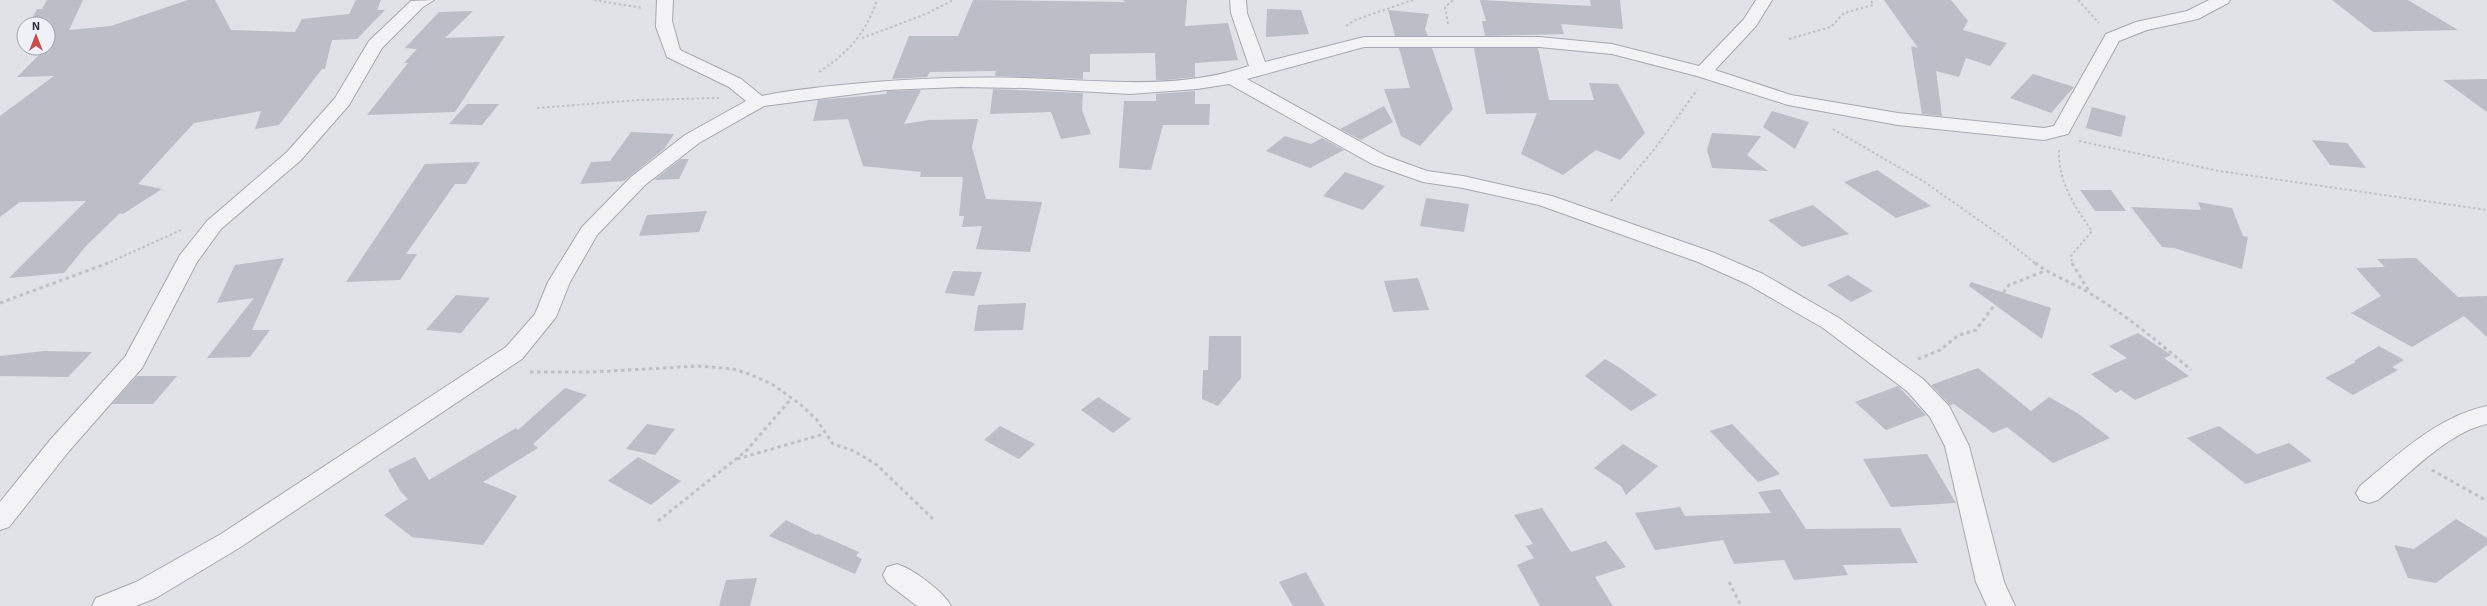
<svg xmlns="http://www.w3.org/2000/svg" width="2487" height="606" font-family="'Exo 2',sans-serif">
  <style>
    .building { fill: #bbbdc7 }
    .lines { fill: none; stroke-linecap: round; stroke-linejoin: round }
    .minor-casing { stroke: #a6a8b2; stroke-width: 2 }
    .path-far1 { stroke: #bfc0c6; stroke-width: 2; stroke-dasharray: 2.5 2.5; stroke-linecap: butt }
    .path { stroke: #bfc0c6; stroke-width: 3; stroke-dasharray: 3.5 3.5; stroke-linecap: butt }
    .minor { fill: #f3f3f6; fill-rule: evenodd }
  </style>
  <rect width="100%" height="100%" fill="#e0e2e8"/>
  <g class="building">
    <polygon points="47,0 83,0 69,30 111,26 188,0 215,0 231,30 295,32 302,19 349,14 356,0 381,0 377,10 385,10 357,39 332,40 325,69 322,69 279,125 255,129 261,111 194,123 138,184 162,189 123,214 120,213 86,246 64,273 9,278 86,201 20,202 0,217 0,116 54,76 17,77 44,50 25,52 28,48 48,48 48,24 29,24 37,9 42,9"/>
    <polygon points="973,0 1125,2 1123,0 1187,0 1185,26 1228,23 1238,60 1195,63 1195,77 1166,80 1156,80 1155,53 1090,54 1090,72 1083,72 1083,79 995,76 996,71 930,72 927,77 892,79 909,36 958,36"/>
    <polygon points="1480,0 1591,6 1590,0 1620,0 1623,29 1561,24 1564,34 1485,36 1482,21 1486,21"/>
    <polygon points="1884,0 1951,0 1968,21 1963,30 2007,43 1990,66 1966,58 1959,77 1936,71 1942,116 1922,114 1911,46 1918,48"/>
    <polygon points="2332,0 2408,0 2458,30 2373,32"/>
    <polygon points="1267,9 1301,10 1309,34 1266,37"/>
    <polygon points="1388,10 1429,14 1425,29 1428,36 1395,36"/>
    <polygon points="473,11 445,38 505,36 455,112 367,115 408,63 404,63 417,49 405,48 439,12"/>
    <polygon points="1399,48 1432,48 1453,109 1420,146 1401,136 1384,89 1410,88"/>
    <polygon points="1474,48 1538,48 1549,100 1594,100 1589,83 1618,84 1645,133 1620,160 1596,150 1563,175 1521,154 1537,113 1486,114"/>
    <polygon points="2033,74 2074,87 2051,113 2010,98"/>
    <polygon points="2487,79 2487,112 2443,80"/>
    <polygon points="993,89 1083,93 1082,110 1091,134 1061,139 1051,112 990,114"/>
    <polygon points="921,90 904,124 929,120 978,119 972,147 986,199 1042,202 1030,252 976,249 982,226 962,227 964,216 959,216 963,177 920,177 921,172 863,166 848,119 813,121 818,100 886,94 887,91"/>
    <polygon points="1195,91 1195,104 1210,104 1209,125 1163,125 1151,170 1119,168 1124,101 1156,101 1156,94"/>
    <polygon points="467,104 499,104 482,125 449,124"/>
    <polygon points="1384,106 1393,122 1361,140 1340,129"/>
    <polygon points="2092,107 2126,116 2121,137 2086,128"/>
    <polygon points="1772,111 1809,122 1795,149 1763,127"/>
    <polygon points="631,132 674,134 664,149 624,181 580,184 591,162 610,161"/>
    <polygon points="1712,133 1761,136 1747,155 1768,171 1712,168 1707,150"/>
    <polygon points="1285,136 1311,144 1322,138 1344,150 1310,168 1266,151"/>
    <polygon points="2312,140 2347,143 2366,168 2330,165"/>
    <polygon points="681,159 689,159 679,179 654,180"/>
    <polygon points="480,162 466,184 455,184 406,254 417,254 400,280 346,282 425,164"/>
    <polygon points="1877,170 1931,206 1896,218 1844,182"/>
    <polygon points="1345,172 1385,186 1363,210 1323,196"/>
    <polygon points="2080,190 2111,190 2126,211 2095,211"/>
    <polygon points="1426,198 1469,204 1464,232 1420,226"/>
    <polygon points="2198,202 2232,208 2243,236 2248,237 2242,269 2174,248 2162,247 2131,207 2201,210"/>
    <polygon points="1813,205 1849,234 1802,247 1768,220"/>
    <polygon points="707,211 699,232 639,236 647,215"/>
    <polygon points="284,258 252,330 270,330 250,357 207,358 254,298 217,303 235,265"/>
    <polygon points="2416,258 2458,297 2487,296 2487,337 2464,316 2412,347 2351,313 2381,296 2356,268 2385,267 2377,259"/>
    <polygon points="953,271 982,272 974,296 945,293"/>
    <polygon points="1848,275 1873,291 1851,302 1827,285"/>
    <polygon points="1418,278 1429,310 1393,312 1384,281"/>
    <polygon points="1971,282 2051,308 2042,339 1969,286"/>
    <polygon points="456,295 490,298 461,333 426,330"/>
    <polygon points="1026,303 1023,330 974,331 978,305"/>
    <polygon points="2138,333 2171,355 2164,358 2189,376 2135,400 2121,390 2116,393 2091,374 2127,358 2109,346"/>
    <polygon points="1209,336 1241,336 1241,378 1218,406 1202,399 1203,370 1208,370"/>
    <polygon points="2379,346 2404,360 2392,367 2398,370 2353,395 2325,378 2356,362 2354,361"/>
    <polygon points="44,351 92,352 68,377 0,376 0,356"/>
    <polygon points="1605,359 1620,368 1657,395 1631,411 1585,376"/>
    <polygon points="1978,368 2031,411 2049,397 2079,414 2110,438 2053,463 2007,427 1993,433 1954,404 1950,405 1931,385"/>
    <polygon points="137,376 177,376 153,404 112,404"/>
    <polygon points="1898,386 1926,415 1886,430 1855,402"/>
    <polygon points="565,388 587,395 533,444 538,448 483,482 517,496 483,545 412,537 384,515 408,499 401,492 388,470 415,457 429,480 516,428 518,430"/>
    <polygon points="1098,397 1131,419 1113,433 1081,410"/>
    <polygon points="647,424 675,429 655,455 626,449"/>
    <polygon points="1732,424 1780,474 1758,482 1710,431"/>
    <polygon points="1000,426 1035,444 1019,459 984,440"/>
    <polygon points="2219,426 2257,454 2289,443 2312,461 2246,484 2187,438"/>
    <polygon points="1623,444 1658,466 1626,495 1621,486 1594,468"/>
    <polygon points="1927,454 1956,503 1891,507 1863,459"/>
    <polygon points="638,457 681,481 651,505 608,481"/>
    <polygon points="1780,489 1806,529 1900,528 1918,563 1843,565 1848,575 1794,580 1784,560 1734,564 1723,540 1655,550 1635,513 1680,507 1685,516 1771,513 1758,492"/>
    <polygon points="1542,508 1571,552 1606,541 1626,567 1595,577 1613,606 1540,606 1517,565 1534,558 1526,546 1533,544 1514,515"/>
    <polygon points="2456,519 2487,538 2487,545 2436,583 2408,578 2394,545 2414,549"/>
    <polygon points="786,520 816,535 818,534 859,552 856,556 862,559 855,574 769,536"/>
    <polygon points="1306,572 1325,606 1293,606 1279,582"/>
    <polygon points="757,578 750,606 719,606 726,580"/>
  </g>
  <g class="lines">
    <g class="minor-casing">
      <g id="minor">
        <polygon points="434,0 423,7 382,48 349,105 301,160 221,229 197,262 142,368 69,451 9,527 0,530 0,502 51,439 125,357 180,255 207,221 287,152 335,98 369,41 411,1"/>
        <path d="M657 0H673L672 21 680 50 741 79 762 96C784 91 807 89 830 86 895 79 959 76 1024 78 1100 80 1176 91 1249 66L1231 13 1230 0H1246L1247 13 1265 62 1364 37H1539L1612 44 1699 66 1744 19 1756 0H1772L1756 26 1715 70 1791 95 1898 113 2044 128 2054 126 2106 34 2136 22 2187 11 2209 0H2230L2228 3 2198 19 2147 30 2119 41 2068 134 2044 140 1898 125 1788 105 1697 76 1612 54 1539 47H1364L1247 79 1386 156 1427 171 1463 176 1552 196 1712 252 1763 274 1839 318 1923 379 1949 406 1969 446 2004 582 2015 606H1987L1976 582 1945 446 1930 417 1907 391 1823 328 1747 284 1698 262 1539 205 1463 188 1423 182 1372 164 1229 84 1197 89 1130 94 1025 88 960 87 886 90 764 106 699 143 645 185 597 235 570 282 556 317 522 359 239 548 156 598 136 606H92L96 598 136 582 221 534 506 347 535 314 548 282 582 227 631 177 685 135 746 101 729 87 667 57 656 27Z"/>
        <path d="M2487 406V424C2448 432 2408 475 2378 500L2369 503 2360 500 2356 493 2360 486C2399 454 2436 417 2487 406Z"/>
        <path d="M897 564C913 569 943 591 951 606H917L887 583 883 575 887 567Z"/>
      </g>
    </g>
    <g class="path-far1">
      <polyline points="594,0 643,8"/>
      <polyline points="2078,0 2099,23"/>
      <polyline points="1448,24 1445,7 1453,0"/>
      <polyline points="1346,26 1355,20 1413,0"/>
      <polyline points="862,38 926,14 953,0"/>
      <polyline points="1789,39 1831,27 1844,13 1873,5 1871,0"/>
      <path d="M819 72C848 53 866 33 877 0"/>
      <polyline points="537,108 639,100 719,98"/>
      <polyline points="1833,129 1926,183 2000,235 2036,264"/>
      <polyline points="2079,141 2219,171 2487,210"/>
      <path d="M2059 150C2058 181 2074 206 2092 231L2071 256 2072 264"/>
      <polyline points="0,165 50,166"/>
      <polyline points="1611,201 1656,147 1697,90"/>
      <polyline points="106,264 181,230"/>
    </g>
    <g class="path">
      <path d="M2035 263C2052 276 2072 282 2091 294 2127 316 2159 342 2191 370"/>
      <polyline points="2072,263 2090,293"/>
      <polyline points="0,303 108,263"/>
      <polyline points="1918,359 1940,350 1959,335 1976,330 2009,285 2045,271"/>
      <polyline points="530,372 592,372 699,366 733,369 749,374 772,384 800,404 817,420 833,444 854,451 877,465 934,520"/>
      <polyline points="737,459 824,434"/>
      <polyline points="2432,470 2487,501"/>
      <polyline points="658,521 746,451 791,399"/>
      <polyline points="1729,582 1741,606"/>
    </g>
    <use href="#minor" class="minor"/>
  </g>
  <g transform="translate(36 36)"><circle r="19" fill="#eff1f6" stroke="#a0a3ac"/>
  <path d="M0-3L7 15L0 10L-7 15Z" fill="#c3504f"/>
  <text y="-6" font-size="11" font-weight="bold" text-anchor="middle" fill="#2a2e3e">N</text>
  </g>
</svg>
